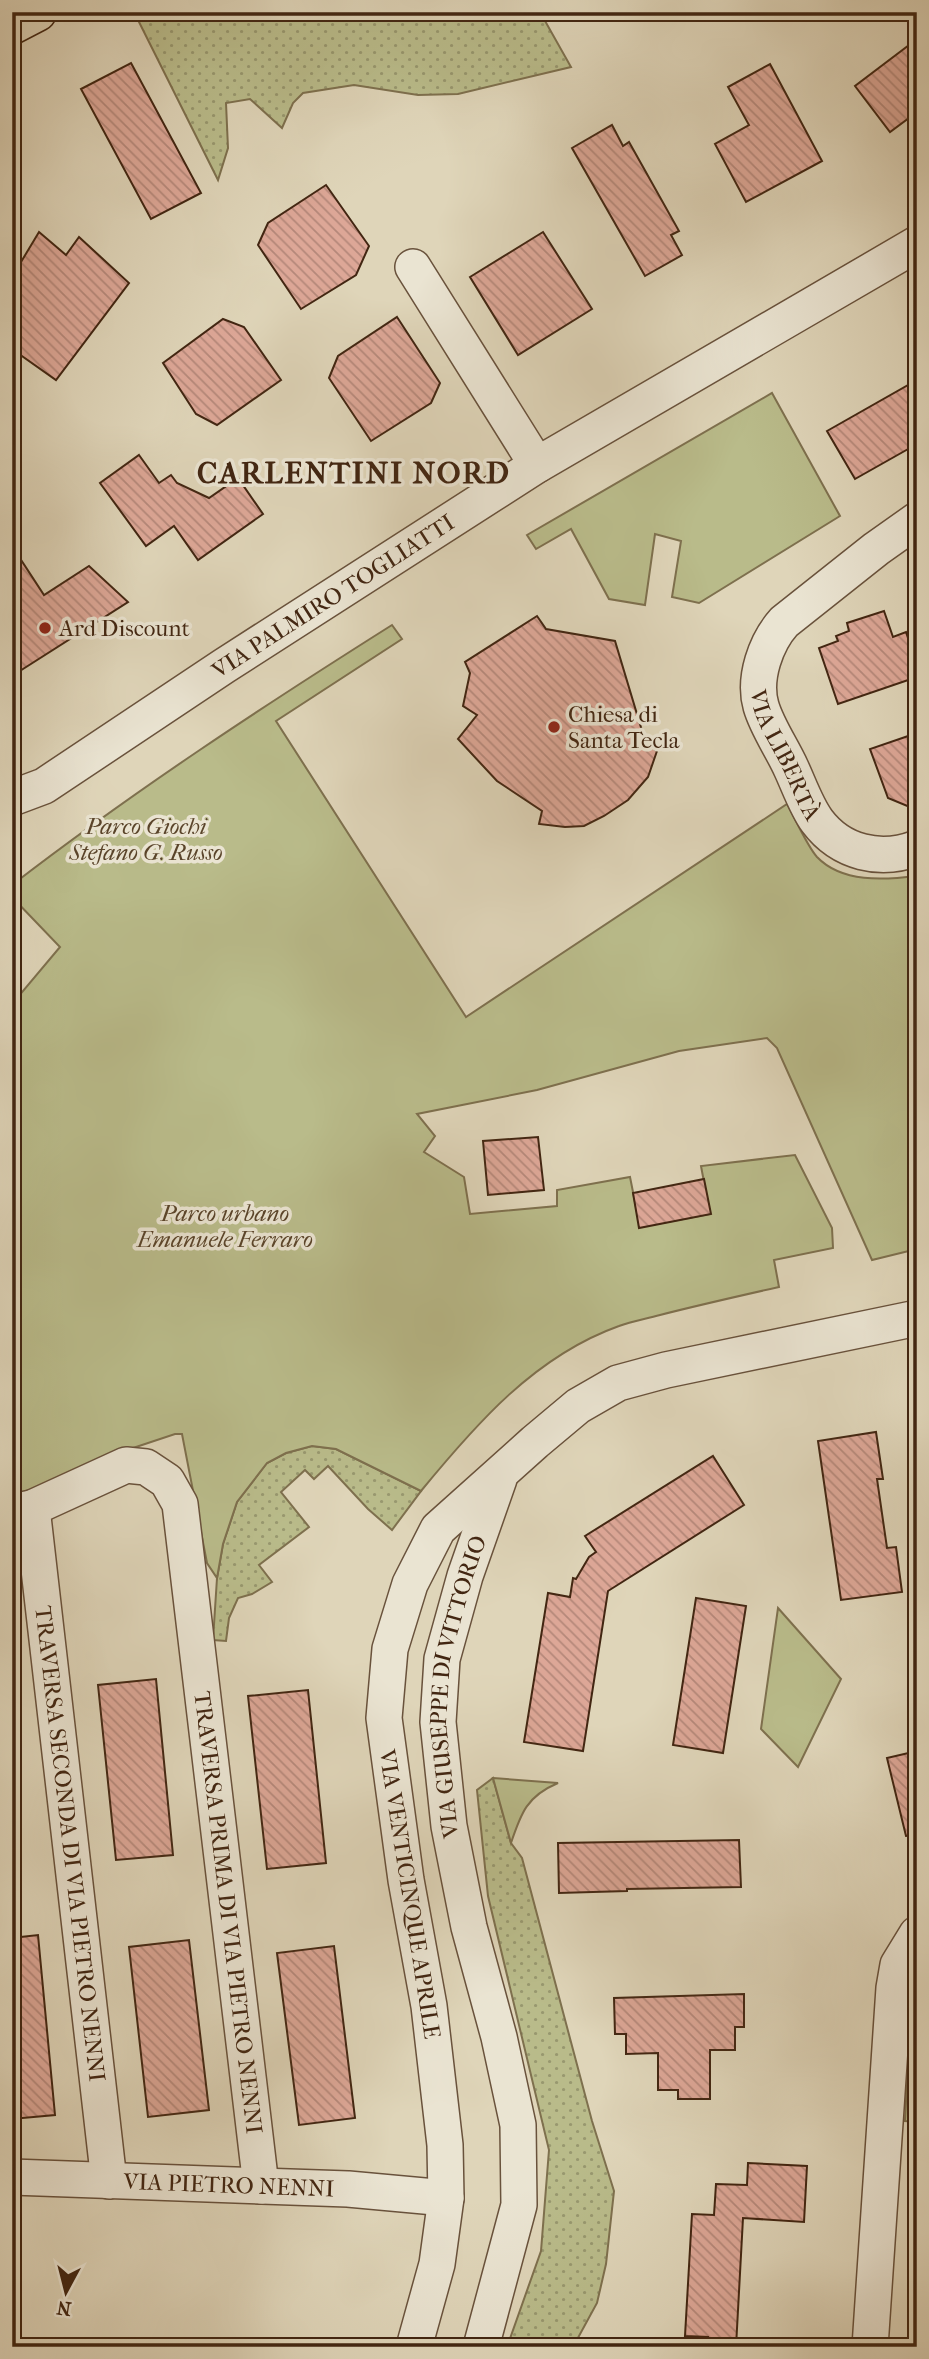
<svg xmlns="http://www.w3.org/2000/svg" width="929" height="2359" font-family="'IM FELL French Canon',serif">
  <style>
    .grass { fill: url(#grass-dots); stroke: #7e704e; stroke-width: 2 }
    .green { fill: #b9bb8a; stroke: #7e704e; stroke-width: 2 }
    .building { fill: url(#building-back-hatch); stroke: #422612; stroke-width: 2 }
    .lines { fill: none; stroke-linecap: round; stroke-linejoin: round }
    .minor-casing { stroke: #69523c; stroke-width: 38 }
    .major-casing { stroke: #422612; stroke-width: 41 }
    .minor { stroke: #eae4d2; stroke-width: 35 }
    .major { stroke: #dfd5b9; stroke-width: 38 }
    .poi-dot { fill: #8f2418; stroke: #eae4d2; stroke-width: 2.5 }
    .labels { text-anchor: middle; stroke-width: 7; stroke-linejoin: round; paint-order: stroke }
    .street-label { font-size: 23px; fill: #422612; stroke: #eae4d2 }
    .poi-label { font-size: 23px; fill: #422612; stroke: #eae4d2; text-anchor: start }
    .park-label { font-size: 23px; font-style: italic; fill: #5a442a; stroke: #eae4d2 }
    .district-label { font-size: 30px; font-weight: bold; letter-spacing: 2px; fill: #422612; stroke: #eae4d2 }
  </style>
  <defs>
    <pattern id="grass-dots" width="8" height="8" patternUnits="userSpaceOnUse" patternTransform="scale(1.75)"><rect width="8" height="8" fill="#b9bb8a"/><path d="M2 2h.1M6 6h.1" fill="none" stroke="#98986f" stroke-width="1.8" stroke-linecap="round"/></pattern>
    <pattern id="building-back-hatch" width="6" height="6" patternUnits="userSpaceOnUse" patternTransform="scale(1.75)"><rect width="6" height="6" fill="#dda797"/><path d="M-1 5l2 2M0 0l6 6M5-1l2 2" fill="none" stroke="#b5887a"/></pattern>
  </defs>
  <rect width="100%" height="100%" fill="#dfd5b9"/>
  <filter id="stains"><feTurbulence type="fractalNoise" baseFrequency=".00286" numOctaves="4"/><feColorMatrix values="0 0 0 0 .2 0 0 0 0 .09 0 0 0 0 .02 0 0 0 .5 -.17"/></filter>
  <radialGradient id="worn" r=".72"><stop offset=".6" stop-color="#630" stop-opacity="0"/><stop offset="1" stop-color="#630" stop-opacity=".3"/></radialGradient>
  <g class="grass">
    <polygon points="134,12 540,12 571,67 458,94 418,95 354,85 303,93 293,103 282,128 250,99 226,103 228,148 218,180"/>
    <polygon points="312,1446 336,1449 421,1491 392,1530 368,1509 328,1466 314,1479 305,1470 281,1492 309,1527 259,1565 272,1582 252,1594 238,1598 229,1618 226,1641 213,1640 217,1578 223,1544 237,1502 267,1463 286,1453"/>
    <polygon points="493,1778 511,1843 522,1858 592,2121 614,2191 606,2264 597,2303 573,2347 507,2347 541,2251 549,2150 488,1896 477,1790"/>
  </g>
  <g class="green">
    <polygon points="772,393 840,516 699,603 672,597 681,541 655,534 645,605 609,599 571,529 536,549 527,535"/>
    <path d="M392 625 402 639 276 721 466 1017 787 804C795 818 807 846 817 857 842 883 884 880 917 876V1249L872 1260 777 1048 767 1038 679 1051 537 1090 417 1114 435 1136 424 1152 464 1177 470 1214 557 1206V1190L630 1177 640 1227 710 1214 701 1166 795 1155 832 1228 833 1248 774 1260 779 1287C739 1296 699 1305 660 1315 646 1319 632 1321 619 1326 535 1356 476 1424 421 1491L336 1449 312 1446 286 1453 267 1463 237 1502 223 1544 217 1578 207 1563 182 1434H175L115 1454 12 1498V1004L60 947 12 897V885C134 791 262 707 392 625Z"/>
    <polygon points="778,1608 841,1679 798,1767 761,1729"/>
    <path d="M493 1778 558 1783C527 1796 521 1813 511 1843Z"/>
    <polygon points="911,2006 917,2010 917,2122 905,2121"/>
  </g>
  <g class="building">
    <polygon points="917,39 917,112 890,132 855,86"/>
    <polygon points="131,63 201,193 151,219 81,89"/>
    <polygon points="770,64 822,161 746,202 715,144 749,125 728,87"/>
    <polygon points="612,125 623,146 629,142 679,231 671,235 682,255 645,276 572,148"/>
    <polygon points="326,185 369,246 356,275 301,309 258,245 268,223"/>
    <polygon points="39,232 66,255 79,237 129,283 56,380 12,349 12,277"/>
    <polygon points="543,232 592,309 518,355 470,277"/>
    <polygon points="397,317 440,383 431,403 371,441 329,378 338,356"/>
    <polygon points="223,319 244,327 281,380 217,425 196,414 163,363"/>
    <polygon points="917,380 917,444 855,479 827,431"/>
    <polygon points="139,455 159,483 171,475 177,483 209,498 238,478 263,514 198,560 174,526 146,546 100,483"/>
    <polygon points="12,546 44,595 89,566 128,602 12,676"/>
    <polygon points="884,611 893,637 906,632 917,665 917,677 838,704 819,648 838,641 836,636 849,631 847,623"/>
    <polygon points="537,616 546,629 615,641 646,744 657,751 648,777 628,800 604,816 584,826 565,827 539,824 542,811 497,781 458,739 477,715 463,706 470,673 465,662"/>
    <polygon points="917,733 917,810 888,798 870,749"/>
    <polygon points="538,1137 544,1190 488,1195 483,1141"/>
    <polygon points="704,1179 711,1214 639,1228 633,1193"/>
    <polygon points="876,1432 883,1479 877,1479 887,1548 896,1547 902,1592 841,1600 818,1441"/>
    <polygon points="713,1456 744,1505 608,1591 583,1751 524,1742 548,1593 570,1597 573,1578 576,1579 589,1557 596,1552 585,1536"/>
    <polygon points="696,1598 746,1606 723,1753 673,1745"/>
    <polygon points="156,1679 173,1855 116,1860 98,1685"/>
    <polygon points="308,1690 326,1863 267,1869 248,1696"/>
    <polygon points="917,1751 917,1835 906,1836 887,1758"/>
    <polygon points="739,1840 741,1887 627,1889 627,1891 559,1893 558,1843"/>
    <polygon points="38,1935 55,2115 12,2119 12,1938"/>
    <polygon points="189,1940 209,2110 148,2117 129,1947"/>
    <polygon points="334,1946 355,2118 299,2125 277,1953"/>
    <polygon points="744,1994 744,2027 735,2027 735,2050 710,2050 710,2099 678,2099 678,2090 658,2090 658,2053 626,2054 626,2034 615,2034 614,1998"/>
    <polygon points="748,2163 807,2166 804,2222 743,2218 736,2347 707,2347 708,2337 685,2336 692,2214 714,2215 716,2184 747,2185"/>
  </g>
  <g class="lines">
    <g class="minor-casing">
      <g id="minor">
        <polyline points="413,267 537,465"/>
        <path id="s1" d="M917 520 876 549 784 622C766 642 753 678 761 706 767 727 782 748 791 768 799 785 806 806 817 821 841 853 880 862 917 848"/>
        <path id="s2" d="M12 798 44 786 224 666 537 465 917 244"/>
        <path id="s3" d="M32 1508 109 2181"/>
        <path id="s4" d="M12 1512 32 1508 126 1465 146 1467 167 1481 180 1504 261 2186"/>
        <path id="s5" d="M12 2177 348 2189 446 2198"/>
        <polyline points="414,2347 437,2264 446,2198 445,2145 429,2006 406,1880 384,1718 390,1649 410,1584 438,1529 535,1442 578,1406 618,1383 666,1370 917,1318"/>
        <path id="s6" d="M481 2347 519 2205 518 2125 499 2037 469 1927 449 1826 438 1722 442 1659 465 1576 499 1479"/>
        <polyline points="870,2347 894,1988 898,1965 917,1934"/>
      </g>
    </g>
    <g class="major-casing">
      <polyline id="major" points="12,25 37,12"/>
    </g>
    <use href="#minor" class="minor"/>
    <use href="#major" class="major"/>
  </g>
  <g class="poi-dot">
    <circle cx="45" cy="628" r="7"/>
    <circle cx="554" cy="727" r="7"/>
  </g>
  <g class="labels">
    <g class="street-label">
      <text dy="8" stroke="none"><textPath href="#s2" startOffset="380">VIA PALMIRO TOGLIATTI</textPath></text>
      <text dy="8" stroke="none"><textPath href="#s1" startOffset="312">VIA LIBERTÀ</textPath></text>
      <text dy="8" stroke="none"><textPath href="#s6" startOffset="676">VIA GIUSEPPE DI VITTORIO</textPath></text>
      <text dy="8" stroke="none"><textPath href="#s3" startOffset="338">TRAVERSA SECONDA DI VIA PIETRO NENNI</textPath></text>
      <text transform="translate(410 1894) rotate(81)" y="8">VIA VENTICINQUE APRILE</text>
      <text dy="8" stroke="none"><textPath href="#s4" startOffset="607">TRAVERSA PRIMA DI VIA PIETRO NENNI</textPath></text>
      <text dy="8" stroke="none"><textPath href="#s5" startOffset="217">VIA PIETRO NENNI</textPath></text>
    </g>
    <g class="poi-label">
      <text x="59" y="636">Ard Discount</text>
      <text x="568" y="722">Chiesa di<tspan x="568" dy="26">Santa Tecla</tspan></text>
    </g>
    <g class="park-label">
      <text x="146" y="834">Parco Giochi<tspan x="146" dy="26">Stefano G. Russo</tspan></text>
      <text x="225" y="1221">Parco urbano<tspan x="225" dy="26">Emanuele Ferraro</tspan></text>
    </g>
    <g class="district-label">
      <text x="354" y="483">CARLENTINI NORD</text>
    </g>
  </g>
  <rect width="929" height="2359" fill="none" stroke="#dfd5b9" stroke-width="42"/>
  <rect x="14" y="14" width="901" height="2331" fill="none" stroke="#422612" stroke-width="3.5"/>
  <rect x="21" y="21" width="887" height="2317" fill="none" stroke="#422612" stroke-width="2"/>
  <g transform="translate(66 2292) rotate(187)" stroke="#eae4d2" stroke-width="5" paint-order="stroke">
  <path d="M0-5L12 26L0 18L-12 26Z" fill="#422612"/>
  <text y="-10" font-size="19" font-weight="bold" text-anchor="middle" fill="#422612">N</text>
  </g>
  <rect width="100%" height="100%" filter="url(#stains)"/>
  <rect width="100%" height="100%" fill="url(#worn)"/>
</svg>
